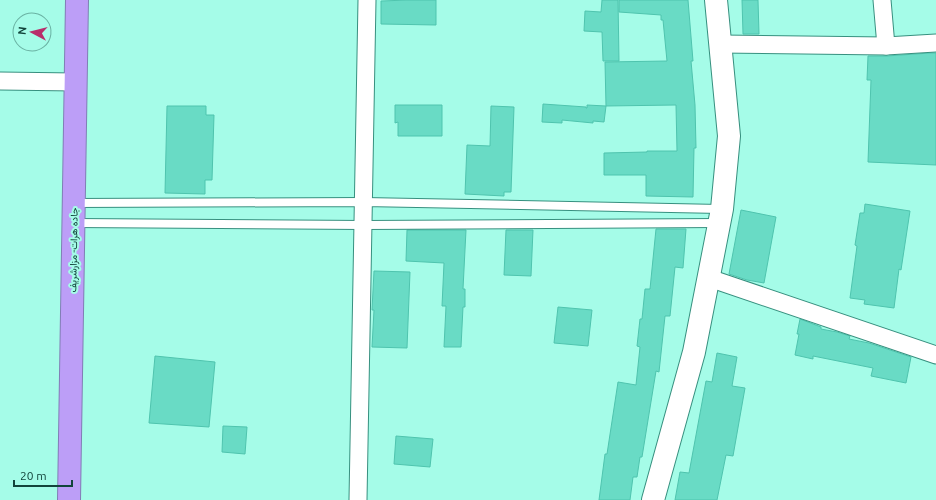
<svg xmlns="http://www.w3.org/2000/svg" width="936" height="500" font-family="Ubuntu,Vazirmatn,sans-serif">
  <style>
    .building { fill: #69dbc5; stroke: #4fc4ae }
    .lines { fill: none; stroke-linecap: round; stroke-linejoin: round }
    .lane-casing { stroke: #37907f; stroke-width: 10 }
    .street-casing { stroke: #37907f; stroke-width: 19 }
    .secondary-casing { stroke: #37907f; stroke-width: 24 }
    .highway-casing { stroke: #807eb5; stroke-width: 24 }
    .lane { stroke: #fff; stroke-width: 8 }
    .street { stroke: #fff; stroke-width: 17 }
    .secondary { stroke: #fff; stroke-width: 22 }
    .highway { stroke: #bc9ef7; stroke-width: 22 }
    .labels { text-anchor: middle; stroke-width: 4; stroke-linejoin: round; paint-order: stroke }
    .street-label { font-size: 10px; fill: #12443b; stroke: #a5fce8 }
  </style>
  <rect width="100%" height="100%" fill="#a5fce8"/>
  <g class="building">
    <polygon points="408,0 436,0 436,25 381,24 381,1"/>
    <polygon points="602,0 618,0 619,61 603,61 602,32 584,31 585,11 601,12"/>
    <polygon points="619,0 688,0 693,61 691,61 695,105 696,148 694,148 693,197 646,196 646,175 604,175 604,153 647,152 647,151 677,151 676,105 606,106 604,122 593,121 593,123 562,120 562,123 542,122 543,104 586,107 586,108 587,108 587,105 606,106 605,62 667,61 663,20 661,20 661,15 619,12"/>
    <polygon points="742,0 758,0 759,34 743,34"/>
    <polygon points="930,53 936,53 936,165 868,162 871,80 867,80 868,56 887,56"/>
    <polygon points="395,105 442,105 442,136 398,136 398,122 395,123"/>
    <polygon points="167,106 206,106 206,115 214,115 212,180 205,180 205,194 165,193"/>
    <polygon points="491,106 514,107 511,192 504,192 504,196 465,194 467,145 490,146"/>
    <polygon points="865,204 910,211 901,270 899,269 894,308 864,304 865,300 850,298 857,246 855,245 860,213 864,213"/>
    <polygon points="741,210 776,217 764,283 747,280 729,274"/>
    <polygon points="656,229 686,229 683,268 675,267 670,316 665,316 659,372 656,371 642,457 640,457 637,477 633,477 630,500 599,500 605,454 607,454 618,382 636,385 640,347 637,346 640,319 642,319 645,289 650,289"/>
    <polygon points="407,230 466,230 463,289 465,289 465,307 463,307 461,347 444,347 446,306 442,306 444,263 406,261"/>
    <polygon points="506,230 533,230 531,276 504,275"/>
    <polygon points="374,271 410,272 407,348 372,347 374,310 372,310"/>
    <polygon points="558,307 592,310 588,346 554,343"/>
    <polygon points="800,319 821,327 821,329 837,332 850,336 849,339 869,343 911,357 906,383 871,376 873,368 813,356 813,359 795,355 799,334 797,334"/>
    <polygon points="717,353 737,357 732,386 745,388 733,456 726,455 717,500 675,500 680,472 689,473 706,381 712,382"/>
    <polygon points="155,356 215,362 209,427 149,423"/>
    <polygon points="223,426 247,427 245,454 222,452"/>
    <polygon points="396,436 433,439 430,467 394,464"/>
  </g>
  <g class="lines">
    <g class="lane-casing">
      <g id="lane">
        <polyline points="74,203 364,202 721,209"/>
        <polyline points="75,223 364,225 718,223"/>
      </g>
    </g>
    <g class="street-casing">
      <g id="street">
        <polyline points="882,0 886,46"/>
        <polyline points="720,44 886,46 936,43"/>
        <polyline points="0,81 75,82"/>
        <polyline points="709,278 936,355"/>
        <polyline points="358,500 367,0"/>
      </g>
    </g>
    <g class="secondary-casing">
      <polyline id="secondary" points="653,500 694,352 722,209 729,136 716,0"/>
    </g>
    <g class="highway-casing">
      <polyline id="highway" points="69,500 77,0"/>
    </g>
    <use href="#lane" class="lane"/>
    <use href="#street" class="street"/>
    <use href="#secondary" class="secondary"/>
    <use href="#highway" class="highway"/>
  </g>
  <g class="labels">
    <g class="street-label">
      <text transform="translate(73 250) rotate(-89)" y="4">جاده هرات- مزارشریف</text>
    </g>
  </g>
  <g transform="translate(32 32) rotate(277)"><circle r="19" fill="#a5fce8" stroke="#6ab2a3"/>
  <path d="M0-3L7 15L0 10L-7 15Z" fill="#b82f6b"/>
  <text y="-6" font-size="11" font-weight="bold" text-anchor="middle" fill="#12443b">N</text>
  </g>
  <path d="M14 480v6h58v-6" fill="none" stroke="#12443b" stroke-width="2"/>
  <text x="20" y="480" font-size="12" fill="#12443b" stroke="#a5fce8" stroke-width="3" paint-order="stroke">20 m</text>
</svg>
